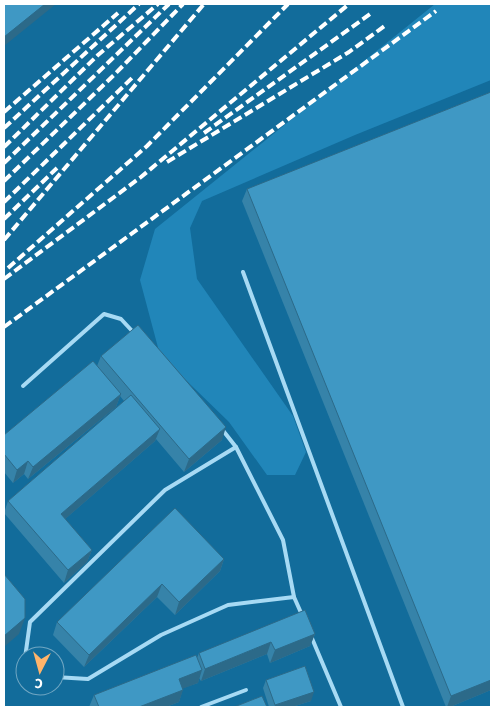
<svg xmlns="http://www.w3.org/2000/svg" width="495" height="711" font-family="'Source Sans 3',sans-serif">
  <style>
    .green { fill: #2186b9 }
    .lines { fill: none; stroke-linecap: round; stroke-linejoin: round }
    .service { stroke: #a7daf4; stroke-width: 4 }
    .rail { stroke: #fff; stroke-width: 4; stroke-dasharray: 9 4; stroke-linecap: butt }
    .wall { fill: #3683a9 }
    .shaded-wall { fill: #2c6a89 }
    .building { fill: #3f98c4; stroke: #2c6a89 }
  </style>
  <rect width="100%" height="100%" fill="#126c9b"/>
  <polygon class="green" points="435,4 491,4 491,80 355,135 202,201 190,228 197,279 293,416 306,452 295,475 267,475 229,422 160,355 140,280 155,229"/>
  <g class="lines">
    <g class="service">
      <polyline points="243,272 403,707"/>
      <polyline points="23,386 104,314 121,319 134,333"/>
      <polyline points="236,447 283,540 294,597"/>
      <polyline points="311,636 341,707"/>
      <polyline points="25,658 30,622 165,490 236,447 221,428"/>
      <polyline points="55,677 88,679 161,635 228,605 294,597 302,615"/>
      <polyline points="201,707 246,690"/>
    </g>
    <g class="rail">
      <polyline points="4,112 118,13"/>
      <polyline points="4,128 139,4"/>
      <polyline points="204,133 373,12"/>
      <polyline points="4,147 98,55 158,4"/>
      <polyline points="167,162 349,52 386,25"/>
      <polyline points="4,163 169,4"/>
      <polyline points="4,181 115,74 183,4"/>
      <polyline points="4,202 132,78"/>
      <polyline points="4,219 57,168"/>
      <polyline points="4,240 204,4"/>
      <polyline points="8,268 147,146 288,4"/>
      <polyline points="4,279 141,177 349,4"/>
      <polyline points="4,327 436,11"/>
    </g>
  </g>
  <g class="wall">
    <polygon points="491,92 491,690 450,707 446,707 242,201 247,189"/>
    <polygon points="101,356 222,440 184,472 156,439 155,441 65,519 92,550 87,562 64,583 4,513 8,501 124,401 120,396 116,407 28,479 24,474 13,483 4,472 4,435 97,366"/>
    <polygon points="224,559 220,571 175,615 157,597 84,667 53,635 57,622"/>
    <polygon points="315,634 310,646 270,663 267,654 201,681 199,678 198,683 183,688 179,702 166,707 89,707 94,695 197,658 199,653"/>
    <polygon points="266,680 311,701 292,707 269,707 263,688"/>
  </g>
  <g class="shaded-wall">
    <polygon points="45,4 56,4 4,46 4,37"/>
    <polygon points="121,394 116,407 28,479 33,467"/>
    <polygon points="226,427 222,440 184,472 189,459"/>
    <polygon points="160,429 155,441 56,527 61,514"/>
    <polygon points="28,461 24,474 13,483 17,470"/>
    <polygon points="92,550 87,562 64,583 68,570"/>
    <polygon points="224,559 220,571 175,615 179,602"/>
    <polygon points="162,584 157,597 84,667 89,655"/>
    <polygon points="25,618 19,634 4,647 4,636"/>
    <polygon points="315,634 310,646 270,663 275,650"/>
    <polygon points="271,642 267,654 201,681 205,669"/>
    <polygon points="202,670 198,683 174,692 179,679"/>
    <polygon points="491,680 491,690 450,707 447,707 451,696"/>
    <polygon points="183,690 179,702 166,707 139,707"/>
    <polygon points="314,692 311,701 292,707 274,707 275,705"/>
  </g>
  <g class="building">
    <polygon points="4,4 45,4 4,37"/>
    <polygon points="491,92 491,680 451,696 247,189"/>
    <polygon points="138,325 226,427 189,459 101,356"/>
    <polygon points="93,361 121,394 33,467 28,461 17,470 4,454 4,435"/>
    <polygon points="131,395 160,429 61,514 92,550 68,570 8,501"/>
    <polygon points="175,508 224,559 179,602 162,584 89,655 57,622"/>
    <polygon points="4,574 25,599 25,618 4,636"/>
    <polygon points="305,610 315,634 275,650 271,642 205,669 199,653"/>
    <polygon points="196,655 202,670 179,679 183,690 139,707 99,707 94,695"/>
    <polygon points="305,666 314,692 275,705 266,680"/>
    <polygon points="262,696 267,707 234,707"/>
  </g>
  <rect width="495" height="711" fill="none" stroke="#ffffff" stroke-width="10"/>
  <g transform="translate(40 671) rotate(186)"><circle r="24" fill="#126c9b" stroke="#71a7c3"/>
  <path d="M0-4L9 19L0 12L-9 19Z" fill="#ffb46a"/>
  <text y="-8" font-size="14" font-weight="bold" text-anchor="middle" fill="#ffffff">С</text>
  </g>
</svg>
